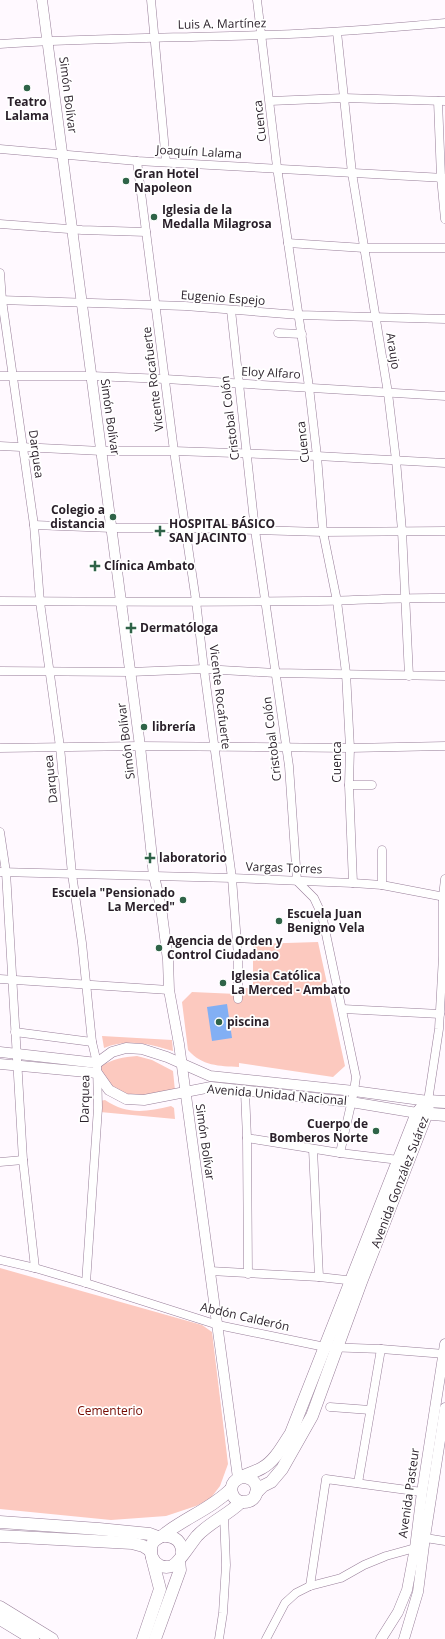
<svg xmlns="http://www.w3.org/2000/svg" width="445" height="1639" font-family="'Open Sans',sans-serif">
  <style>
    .green { fill: #fcc9bf }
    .water { fill: #82aff4 }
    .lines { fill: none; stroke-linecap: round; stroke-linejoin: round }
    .minor-casing { stroke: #987e99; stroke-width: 9 }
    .tertiary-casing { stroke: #987e99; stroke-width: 11 }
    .secondary-casing { stroke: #987e99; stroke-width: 13 }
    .minor { stroke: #fff; stroke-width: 8 }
    .tertiary { stroke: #fff; stroke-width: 10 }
    .secondary { stroke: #fff; stroke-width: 12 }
    .poi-dot { fill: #2f6348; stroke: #fff; stroke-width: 1.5 }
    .labels { text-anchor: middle; stroke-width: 3.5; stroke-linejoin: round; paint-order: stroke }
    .street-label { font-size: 12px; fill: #291f29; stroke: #fff }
    .poi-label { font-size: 12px; font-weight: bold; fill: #291f29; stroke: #fff; text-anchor: start }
    .park-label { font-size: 12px; fill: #750a00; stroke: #fff }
  </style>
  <rect width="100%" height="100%" fill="#fff9ff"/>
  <g class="green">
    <path d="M318 942 345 1066 333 1077 239 1063V1067C219 1066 202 1066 188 1050L182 1002 192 992 237 994V988H253V944Z"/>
    <path d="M102 1036 172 1040 173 1051C150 1044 128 1038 104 1048Z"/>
    <path d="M137 1056 152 1060 173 1071 175 1091 141 1102 100 1083 101 1066C113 1059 123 1057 137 1056Z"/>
    <path d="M105 1100C127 1115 146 1112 171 1106L174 1108 175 1119 100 1112V1101Z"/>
    <polygon points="0,1268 202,1325 212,1332 228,1464 220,1486 210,1499 196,1506 166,1516 111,1520 0,1509"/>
  </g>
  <polygon class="water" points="227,1004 232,1038 212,1041 207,1007"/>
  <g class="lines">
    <g class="minor-casing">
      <g id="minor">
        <polyline points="151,0 166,162"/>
        <polyline points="257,0 277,167 309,387 317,456 323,532 337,601 346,673 350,748 349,785 353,883"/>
        <polyline points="337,32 352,173 388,393 396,460 402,531 409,676"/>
        <path d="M0 44C87 38 174 38 260 35 322 34 384 28 445 23"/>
        <polyline points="270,101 344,98 445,101"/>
        <polyline points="438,101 441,177 445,219"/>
        <polyline points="0,149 137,161 445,178"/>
        <polyline points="137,161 174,451 196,601 204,669 232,878 238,956 238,999"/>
        <polyline points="0,224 82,230 146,232"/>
        <polyline points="288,243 364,248 445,248"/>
        <polyline points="0,273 2,300 34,525 40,602 60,747 72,874 82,943 92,1042 97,1063 98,1108 86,1283"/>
        <polyline points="0,300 185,306 299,315 445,319"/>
        <polyline points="231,310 255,530 289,766 297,881 314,898 322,915 356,1077 354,1091 340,1153"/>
        <polyline points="278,333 302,334"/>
        <polyline points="0,376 92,376 165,379 445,396"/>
        <polyline points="0,446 102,451 174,451 317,456 445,463"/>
        <polyline points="34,525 112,528 186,528 323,532 445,531"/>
        <path d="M0 601C102 602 204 602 306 601 353 601 398 597 445 598"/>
        <polyline points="0,671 130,672 204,669 276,673 445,676"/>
        <polyline points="0,748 140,746 350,748 445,746"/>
        <polyline points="349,785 372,785"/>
        <polyline points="0,832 6,872 23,1160 35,1268"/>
        <polyline points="0,872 232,878 353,883 382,885 445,897"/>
        <polyline points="382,885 382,850"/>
        <polyline points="0,979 169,990"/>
        <polyline points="343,1009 440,1014"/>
        <polyline points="15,1032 92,1042"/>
        <polyline points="245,1092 247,1138 248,1274"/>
        <polyline points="428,1101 439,1029 443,956 443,896 445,879"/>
        <polyline points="247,1138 340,1153 399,1160"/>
        <polyline points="313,1149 319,1277"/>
        <polyline points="0,1162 23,1160"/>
        <polyline points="0,1260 35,1268 86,1283 218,1325 325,1347 381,1349 445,1354"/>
        <polyline points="210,1271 319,1277 355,1281"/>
        <polyline points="330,1407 370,1410"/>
        <polyline points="358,1483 381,1349"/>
        <polyline points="419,1537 445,1541"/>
        <polyline points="310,1586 326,1479 422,1492"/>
        <polyline points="219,1639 223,1613 226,1565 224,1516"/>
        <polyline points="266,1639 285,1603 296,1593 310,1586 341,1578 364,1565 386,1556 415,1548"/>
      </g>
    </g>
    <g class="tertiary-casing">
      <g id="tertiary">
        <polyline points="42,0 140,746 154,876 161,907 168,960 169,990 179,1044 238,1478"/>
        <polyline points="0,1052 97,1063 112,1052 126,1048 142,1049 167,1057 210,1076 354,1091 428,1101"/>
        <polyline points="0,1064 97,1073 109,1090 126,1099 144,1100 211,1087 351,1102 417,1113"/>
        <polyline points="381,1639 398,1612 407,1590 415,1548 422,1492 445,1344"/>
        <polyline points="404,1639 418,1592 425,1537 445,1408"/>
      </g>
    </g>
    <g class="secondary-casing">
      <g id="secondary">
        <polyline points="428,1101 445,1102"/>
        <polyline points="420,1113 445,1115"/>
        <path d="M242 1477C262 1477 261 1503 243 1502 233 1502 228 1489 234 1482 240 1475 254 1473 262 1468 275 1461 283 1445 291 1433L417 1113 428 1101"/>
        <path d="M231 1489C212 1508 187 1517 166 1533 161 1537 157 1538 153 1542 151 1546 150 1552 152 1557 155 1565 164 1569 172 1566 179 1563 191 1543 197 1536 210 1522 228 1515 241 1502"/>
        <polyline points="256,1493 263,1486 271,1482 282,1469 312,1416 361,1282 427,1113 428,1101"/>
        <polyline points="0,1522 99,1529 150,1534 158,1537"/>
        <polyline points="0,1536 132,1543 143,1546 151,1551"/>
        <path d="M163 1536C175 1535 183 1542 182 1555"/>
        <polyline points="0,1607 52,1639"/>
        <polyline points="0,1619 33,1639"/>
        <polyline points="143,1639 160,1589 152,1558"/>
        <polyline points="155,1639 180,1570 179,1561"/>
      </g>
    </g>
    <use href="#minor" class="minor"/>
    <use href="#tertiary" class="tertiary"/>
    <use href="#secondary" class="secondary"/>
  </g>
  <g class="poi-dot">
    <circle cx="27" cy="88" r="4"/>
    <circle cx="126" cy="181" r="4"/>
    <circle cx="154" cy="217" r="4"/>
    <circle cx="113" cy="517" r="4"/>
    <path d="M158 525h4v4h4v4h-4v4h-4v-4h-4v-4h4z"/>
    <path d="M93 560h4v4h4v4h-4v4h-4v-4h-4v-4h4z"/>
    <path d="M129 622h4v4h4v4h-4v4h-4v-4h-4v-4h4z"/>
    <circle cx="144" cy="727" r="4"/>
    <path d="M148 852h4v4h4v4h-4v4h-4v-4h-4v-4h4z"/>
    <circle cx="183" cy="900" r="4"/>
    <circle cx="279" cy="921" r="4"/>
    <circle cx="159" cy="948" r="4"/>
    <circle cx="223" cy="983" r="4"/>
    <circle cx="219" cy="1022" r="4"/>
    <circle cx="376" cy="1131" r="4"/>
  </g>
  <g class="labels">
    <g class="street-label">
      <text transform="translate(222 24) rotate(-1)" y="4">Luis A. Martínez</text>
      <text transform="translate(68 95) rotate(83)" y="4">Simón Bolívar</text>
      <text transform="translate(260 121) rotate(-96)" y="4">Cuenca</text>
      <text transform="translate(199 152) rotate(3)" y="4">Joaquín Lalama</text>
      <text transform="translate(223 298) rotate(4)" y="4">Eugenio Espejo</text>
      <text transform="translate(393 351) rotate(81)" y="4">Araujo</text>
      <text transform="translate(271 373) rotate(3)" y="4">Eloy Alfaro</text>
      <text transform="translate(153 379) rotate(-97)" y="4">Vicente Rocafuerte</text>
      <text transform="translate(110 417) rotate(82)" y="4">Simón Bolívar</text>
      <text transform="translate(230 418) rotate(-97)" y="4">Cristobal Colón</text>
      <text transform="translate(303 442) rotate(-96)" y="4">Cuenca</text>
      <text transform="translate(36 454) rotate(82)" y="4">Darquea</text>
      <text transform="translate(220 697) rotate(83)" y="4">Vicente Rocafuerte</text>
      <text transform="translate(272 739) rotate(-97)" y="4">Cristobal Colón</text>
      <text transform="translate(126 741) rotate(-97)" y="4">Simón Bolívar</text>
      <text transform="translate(337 762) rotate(-90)" y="4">Cuenca</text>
      <text transform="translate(51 779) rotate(-96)" y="4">Darquea</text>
      <text transform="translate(284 868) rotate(2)" y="4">Vargas Torres</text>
      <text transform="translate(277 1095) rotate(5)" y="4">Avenida Unidad Nacional</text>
      <text transform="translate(85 1099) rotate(-89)" y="4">Darquea</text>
      <text transform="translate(205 1142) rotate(82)" y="4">Simón Bolívar</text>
      <text transform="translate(400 1182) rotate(-69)" y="4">Avenida González Suárez</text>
      <text transform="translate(245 1317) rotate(13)" y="4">Abdón Calderón</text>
      <text transform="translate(409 1493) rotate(-82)" y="4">Avenida Pasteur</text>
    </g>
    <g class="poi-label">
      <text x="27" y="106" text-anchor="middle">Teatro<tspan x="27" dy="14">Lalama</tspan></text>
      <text x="134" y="178">Gran Hotel<tspan x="134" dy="14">Napoleon</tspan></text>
      <text x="162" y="214">Iglesia de la<tspan x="162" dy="14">Medalla Milagrosa</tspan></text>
      <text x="105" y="514" text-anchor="end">Colegio a<tspan x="105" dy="14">distancia</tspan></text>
      <text x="169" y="528">HOSPITAL BÁSICO<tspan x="169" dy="14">SAN JACINTO</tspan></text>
      <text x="104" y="570">Clínica Ambato</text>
      <text x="140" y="632">Dermatóloga</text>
      <text x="152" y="731">librería</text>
      <text x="159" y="862">laboratorio</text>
      <text x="175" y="897" text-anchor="end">Escuela "Pensionado<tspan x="175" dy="14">La Merced"</tspan></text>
      <text x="287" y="918">Escuela Juan<tspan x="287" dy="14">Benigno Vela</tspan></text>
      <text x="167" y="945">Agencia de Orden y<tspan x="167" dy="14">Control Ciudadano</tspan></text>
      <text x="231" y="980">Iglesia Católica<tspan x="231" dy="14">La Merced - Ambato</tspan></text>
      <text x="227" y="1026">piscina</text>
      <text x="368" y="1128" text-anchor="end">Cuerpo de<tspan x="368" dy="14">Bomberos Norte</tspan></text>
    </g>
    <g class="park-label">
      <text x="110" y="1415">Cementerio</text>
    </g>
  </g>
</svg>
